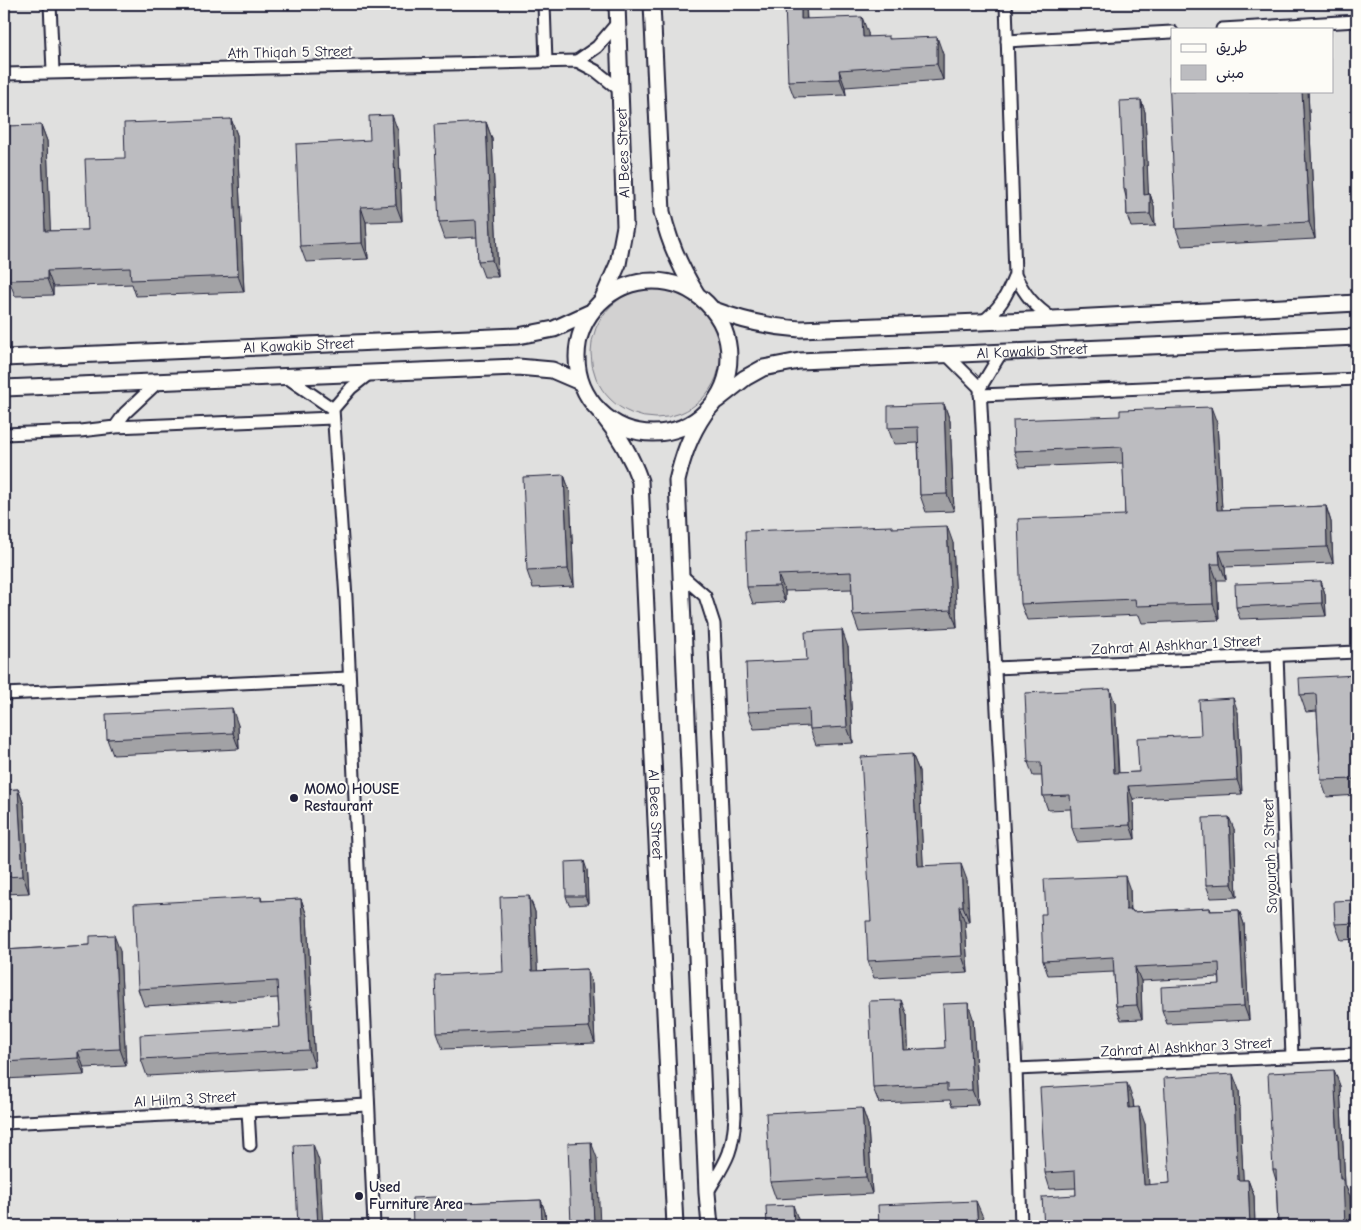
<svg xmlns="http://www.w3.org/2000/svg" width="1361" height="1230" font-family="'Comic Neue','Playpen Sans Arabic',sans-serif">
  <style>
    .built { fill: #e0e0df; fill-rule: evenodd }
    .green { fill: #d2d1d1; stroke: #7a7a86 }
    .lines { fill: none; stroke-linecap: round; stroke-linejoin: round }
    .minor-casing { stroke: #22223b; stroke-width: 15 }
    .tertiary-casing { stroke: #22223b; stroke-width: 19 }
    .minor { stroke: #fdfcf7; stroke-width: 11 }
    .tertiary { stroke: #fdfcf7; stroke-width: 15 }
    .wall { fill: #a2a2a5; stroke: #22223b }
    .shaded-wall { fill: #848486; stroke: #22223b }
    .building { fill: #bcbcc0; stroke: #22223b }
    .poi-dot { fill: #22223b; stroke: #fdfcf7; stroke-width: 2 }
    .labels { text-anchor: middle; stroke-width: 4; stroke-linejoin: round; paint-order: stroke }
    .street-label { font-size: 15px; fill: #22223b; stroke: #fdfcf7 }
    .poi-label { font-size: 15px; font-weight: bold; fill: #22223b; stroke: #fdfcf7; text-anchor: start }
  </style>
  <rect width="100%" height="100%" fill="#f0efec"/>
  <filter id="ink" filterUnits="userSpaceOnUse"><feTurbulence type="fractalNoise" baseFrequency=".02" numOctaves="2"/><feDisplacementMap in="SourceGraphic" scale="10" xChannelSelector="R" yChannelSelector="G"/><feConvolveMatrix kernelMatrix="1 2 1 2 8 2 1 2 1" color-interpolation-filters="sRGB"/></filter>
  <g filter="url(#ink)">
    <path class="built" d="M4 4H1357V1226H4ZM1172 29H1332V91H1172Z"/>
    <circle class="green" cx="656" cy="353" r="65"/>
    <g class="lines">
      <g class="minor-casing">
        <g id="minor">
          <polyline points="50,4 53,71"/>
          <polyline points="544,4 546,62"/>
          <path d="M1006 4 1015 275C1025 295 1034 306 1053 319"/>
          <polyline points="1222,29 1357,21"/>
          <polyline points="1007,41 1172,32"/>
          <polyline points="577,61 597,47 618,22"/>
          <polyline points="4,74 577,61 596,71 621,91"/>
          <path d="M982 322C1000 309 1007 295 1015 275"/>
          <polyline points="1001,353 980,388 1016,1069 1021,1226"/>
          <polyline points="947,355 980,388"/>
          <polyline points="370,373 351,388 333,409 346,598 374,1226"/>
          <polyline points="288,378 333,409"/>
          <polyline points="980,395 1357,379"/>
          <polyline points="115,427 333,418"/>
          <polyline points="4,434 80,431 115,427 125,413 158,382"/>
          <path d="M681 575 705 596 714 624 735 1116C733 1154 726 1161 707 1193"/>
          <polyline points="1277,655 1292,1057"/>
          <polyline points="995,668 1357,652"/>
          <polyline points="4,694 348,678"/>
          <polyline points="1016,1069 1357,1054"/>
          <polyline points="248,1111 250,1145"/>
          <polyline points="4,1123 368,1105"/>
        </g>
      </g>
      <g class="tertiary-casing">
        <g id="tertiary">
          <path d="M652 4 662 212C669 242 680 267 696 293"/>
          <circle cx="653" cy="357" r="76"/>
          <polyline points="603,298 618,264 625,226 617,4"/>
          <path d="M714 310C743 321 769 327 800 329L1053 319 1357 303"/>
          <path id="s1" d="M4 358 518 336 554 329 589 313"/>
          <polyline points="4,388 518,367 552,370 580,382"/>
          <path id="s2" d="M717 400 745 378 763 368 799 361 1357 337"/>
          <path d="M705 413C690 435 683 455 677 481L707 1193 710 1226"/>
          <path id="s3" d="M602 414C619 435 631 455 640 481L675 1226"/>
        </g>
      </g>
      <use href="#minor" class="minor"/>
      <use href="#tertiary" class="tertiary"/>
    </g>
    <g class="wall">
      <polygon points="806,4 807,19 868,33 868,37 890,39 943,54 943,80 845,87 846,95 794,97 788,81"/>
      <polygon points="887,4 930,4 887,5"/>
      <polygon points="1172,91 1308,91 1315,239 1182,246 1176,229"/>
      <polygon points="1141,100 1145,112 1148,194 1150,194 1154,206 1155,226 1131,227 1127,215 1126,197 1124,189"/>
      <polygon points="231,119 237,135 244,292 136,296 132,284 53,287 53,295 15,296 9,280 41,125 47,141 50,231 88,230 125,158"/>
      <polygon points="486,122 492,139 498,277 484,277 478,261 477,237 445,239 439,222"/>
      <polygon points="398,131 402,221 366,222 368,259 306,262 300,246 370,140"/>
      <polygon points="944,404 950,421 954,511 926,512 920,495 918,443 894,444 888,428"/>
      <polygon points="1217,423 1222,510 1326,506 1331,522 1333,563 1225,567 1226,580 1217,580 1219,620 1142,623 1139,615 1027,620 1021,604 1125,515 1123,463 1020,467 1014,451"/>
      <polygon points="564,475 570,492 574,586 533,588 527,571"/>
      <polygon points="893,528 953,543 957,627 859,632 853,615 852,589 785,591 785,602 753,604 747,587"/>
      <polygon points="1321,581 1325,594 1326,616 1240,619 1236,607"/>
      <polygon points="848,647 853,743 816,745 810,729 810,726 754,729 748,712 807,660"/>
      <polygon points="1357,675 1357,795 1327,797 1321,780 1317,711 1306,712 1300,695"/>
      <polygon points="1115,703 1119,773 1139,772 1201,735 1238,712 1242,794 1133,799 1135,839 1077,842 1072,828 1071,809 1048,810 1043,796 1042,776 1033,776 1028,762"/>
      <polygon points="238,725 239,749 113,755 107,739"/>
      <polygon points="912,754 919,771 923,866 967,880 969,922 965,922 968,973 874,978 868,961 871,921"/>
      <polygon points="18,789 24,805 29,893 4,894 4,790"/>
      <polygon points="1234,829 1237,897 1211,898 1206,885"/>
      <polygon points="587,870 588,904 569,905 566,896"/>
      <polygon points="1130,890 1131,910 1132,910 1133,912 1210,908 1211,911 1239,910 1244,924 1249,1020 1167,1024 1162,1010 1220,984 1219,977 1141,981 1142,1019 1121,1020 1116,1006 1114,972 1048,975 1043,961 1046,914"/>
      <polygon points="529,896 535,912 537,971 587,969 592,984 595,1043 443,1049 437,1033 503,972"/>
      <polygon points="261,897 262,901 301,899 307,916 315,1067 147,1076 141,1059 280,1027 278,998 144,1006 138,989"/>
      <polygon points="1357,900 1357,939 1341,940 1335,924"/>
      <polygon points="90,945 120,951 126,1066 84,1068 84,1075 4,1079 4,950"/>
      <polygon points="907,1015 908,1050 945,1048 973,1018 978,1105 952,1106 950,1100 879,1103 873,1088"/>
      <polygon points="1334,1070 1340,1086 1345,1185 1350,1196 1351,1226 1278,1226 1276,1180 1273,1170"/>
      <polygon points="1239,1090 1243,1180 1248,1180 1254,1196 1255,1226 1044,1226 1076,1195 1076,1188 1050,1189 1045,1173 1133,1100 1134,1108 1145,1124 1148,1185 1170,1183"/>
      <polygon points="862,1108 868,1125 872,1194 776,1199 770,1182"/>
      <polygon points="541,1200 545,1212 546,1226 413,1226 438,1204"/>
    </g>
    <g class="shaded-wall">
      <polygon points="801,4 806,4 807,35 801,19"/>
      <polygon points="862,17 868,33 869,53 863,37"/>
      <polygon points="937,37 943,54 943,80 937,64"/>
      <polygon points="839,70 845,87 846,95 840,79"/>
      <polygon points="1302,91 1308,91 1315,239 1309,222"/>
      <polygon points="1141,100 1145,112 1149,206 1144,195"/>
      <polygon points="392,115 398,131 402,221 396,205"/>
      <polygon points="231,119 237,135 244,292 238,276"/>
      <polygon points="486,122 492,139 498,277 492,260"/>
      <polygon points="41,125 47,141 51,247 45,231"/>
      <polygon points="1150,194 1154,206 1155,226 1150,214"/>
      <polygon points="361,207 366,222 368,259 362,243"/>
      <polygon points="47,271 53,287 53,295 47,279"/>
      <polygon points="944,404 950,421 954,511 947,494"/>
      <polygon points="1211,407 1217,423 1223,526 1217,510"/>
      <polygon points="564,475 570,492 574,586 568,569"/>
      <polygon points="1326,506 1331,522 1333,563 1327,547"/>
      <polygon points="947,526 953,543 957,627 951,610"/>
      <polygon points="1219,551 1225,567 1226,580 1220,564"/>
      <polygon points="1211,564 1217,580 1219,620 1213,604"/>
      <polygon points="778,575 785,591 785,602 779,586"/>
      <polygon points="1321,581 1325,594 1326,616 1322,603"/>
      <polygon points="842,630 848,647 853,743 847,727"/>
      <polygon points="1110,689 1115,703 1119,787 1114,773"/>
      <polygon points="1233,698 1238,712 1242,794 1237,780"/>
      <polygon points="232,708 238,725 239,749 233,733"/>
      <polygon points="912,754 919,771 924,883 918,866"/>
      <polygon points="1128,786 1133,799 1135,839 1130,825"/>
      <polygon points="18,789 24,805 29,893 23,876"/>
      <polygon points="1229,817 1234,829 1237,897 1232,884"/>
      <polygon points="584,861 587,870 588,904 585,896"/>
      <polygon points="961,864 967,880 969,922 963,906"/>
      <polygon points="1125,876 1130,890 1131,924 1126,910"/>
      <polygon points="529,896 535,912 538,987 532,971"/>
      <polygon points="301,899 307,916 315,1067 309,1050"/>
      <polygon points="959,906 965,922 968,973 962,956"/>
      <polygon points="1239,910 1244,924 1249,1020 1244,1006"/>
      <polygon points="114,935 120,951 126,1066 120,1049"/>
      <polygon points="1135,967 1141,981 1142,1019 1137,1005"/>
      <polygon points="587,969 592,984 595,1043 589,1027"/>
      <polygon points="901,1000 907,1015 909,1065 904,1050"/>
      <polygon points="968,1003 973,1018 978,1105 972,1090"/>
      <polygon points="78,1051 84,1068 84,1075 78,1058"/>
      <polygon points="1334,1070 1340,1086 1345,1185 1350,1196 1351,1226 1345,1226 1340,1179"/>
      <polygon points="1233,1074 1239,1090 1244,1196 1238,1180"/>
      <polygon points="1127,1083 1133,1100 1135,1124 1129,1108"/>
      <polygon points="1139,1107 1145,1124 1150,1201 1144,1185"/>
      <polygon points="862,1108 868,1125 872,1194 866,1177"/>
      <polygon points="591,1142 597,1158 600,1226 594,1226"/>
      <polygon points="313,1144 319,1161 323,1226 318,1226"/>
      <polygon points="1248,1180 1254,1196 1255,1226 1250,1226"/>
      <polygon points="541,1200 545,1212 546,1226 544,1226 542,1222"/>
      <polygon points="976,1201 983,1217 983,1226 978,1226"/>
      <polygon points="793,1205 799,1222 799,1226 794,1226"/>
    </g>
    <g class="building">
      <polygon points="785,4 801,4 801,19 862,17 863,37 889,36 889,39 937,37 937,64 839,70 840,79 788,81"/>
      <polygon points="1169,77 1172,77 1172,91 1302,91 1309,222 1176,229"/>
      <polygon points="1141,100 1144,195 1150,194 1150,214 1127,215 1126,189 1124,189 1120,101"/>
      <polygon points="392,115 396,205 361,207 362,243 300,246 296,144 370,140 369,116"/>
      <polygon points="231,119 238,276 131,280 130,268 47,271 47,279 9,280 4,126 41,125 45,231 88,230 85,159 125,158 124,123"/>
      <polygon points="486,122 492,260 478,261 476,220 439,222 434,125"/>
      <polygon points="944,404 947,494 920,495 918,427 888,428 888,406"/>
      <polygon points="1211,407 1217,510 1326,506 1327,547 1219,551 1220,564 1211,564 1213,604 1136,606 1135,599 1021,604 1018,519 1125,515 1122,447 1014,451 1013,420 1120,416 1120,410"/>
      <polygon points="564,475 568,569 527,571 523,477"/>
      <polygon points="892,526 892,528 947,526 951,610 853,615 851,572 778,575 779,586 747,587 745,531"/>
      <polygon points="1321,581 1322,603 1236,607 1235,584"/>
      <polygon points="842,630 847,727 810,729 809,709 748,712 746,663 807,660 805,632"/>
      <polygon points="1357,675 1357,779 1321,780 1316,694 1300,695 1299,678"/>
      <polygon points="1110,689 1114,773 1139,772 1137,738 1201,735 1199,700 1233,698 1237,780 1128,786 1130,825 1072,828 1070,795 1043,796 1041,762 1028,762 1025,693"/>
      <polygon points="232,708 233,733 107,739 106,714"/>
      <polygon points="912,754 918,866 961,864 963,906 959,906 962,956 868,961 866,921 871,921 861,757"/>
      <polygon points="18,789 23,876 4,877 4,790"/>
      <polygon points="1229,817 1232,884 1206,885 1203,818"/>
      <polygon points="584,861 585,896 566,896 565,862"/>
      <polygon points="1125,876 1126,910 1132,910 1133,912 1210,908 1210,911 1239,910 1244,1006 1162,1010 1161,987 1220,984 1219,963 1135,967 1137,1005 1116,1006 1113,957 1043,961 1041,914 1046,914 1044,879"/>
      <polygon points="529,896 532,971 587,969 589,1027 437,1033 435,975 503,972 500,897"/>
      <polygon points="261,897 261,901 301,899 309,1050 141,1059 140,1035 280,1027 277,981 138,989 134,904"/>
      <polygon points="1357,900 1357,923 1335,924 1334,901"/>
      <polygon points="114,935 120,1049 78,1051 78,1058 4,1062 4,950 90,945 90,936"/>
      <polygon points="901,1000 904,1050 945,1048 943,1004 968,1003 972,1090 947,1091 947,1084 873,1088 869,1001"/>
      <polygon points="1334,1070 1340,1179 1343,1179 1345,1226 1278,1226 1276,1170 1273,1170 1268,1073"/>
      <polygon points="1233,1074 1238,1180 1248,1180 1250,1226 1044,1226 1042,1197 1076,1195 1075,1171 1045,1173 1040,1088 1127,1083 1129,1108 1139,1107 1144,1185 1170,1183 1164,1078"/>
      <polygon points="862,1108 866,1177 770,1182 766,1113"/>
      <polygon points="591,1142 594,1226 571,1226 568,1143"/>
      <polygon points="313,1144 318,1226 298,1226 294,1145"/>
      <polygon points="436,1197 436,1204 541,1200 542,1222 437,1226 413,1226 412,1198"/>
      <polygon points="976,1201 978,1226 879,1226 878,1205"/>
      <polygon points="793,1205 794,1226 767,1226 766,1206"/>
    </g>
  </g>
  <g class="poi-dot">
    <circle cx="294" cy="798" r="5"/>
    <circle cx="359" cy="1196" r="5"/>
  </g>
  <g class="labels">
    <g class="street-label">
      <text transform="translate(290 52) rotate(-1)" y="5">Ath Thiqah 5 Street</text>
      <text transform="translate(623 153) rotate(-92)" y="5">Al Bees Street</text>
      <text dy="5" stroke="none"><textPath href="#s1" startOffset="295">Al Kawakib Street</textPath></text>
      <text dy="5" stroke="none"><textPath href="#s2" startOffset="326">Al Kawakib Street</textPath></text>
      <text transform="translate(1176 645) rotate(-3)" y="5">Zahrat Al Ashkhar 1 Street</text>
      <text dy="5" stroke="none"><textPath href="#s3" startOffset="411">Al Bees Street</textPath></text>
      <text transform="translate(1270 856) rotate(-92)" y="5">Sayourah 2 Street</text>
      <text transform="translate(1186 1047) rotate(-3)" y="5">Zahrat Al Ashkhar 3 Street</text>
      <text transform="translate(185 1099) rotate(-3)" y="5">Al Hilm 3 Street</text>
    </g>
    <g class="poi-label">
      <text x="304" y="794">MOMO HOUSE<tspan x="304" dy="17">Restaurant</tspan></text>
      <text x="369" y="1192">Used<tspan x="369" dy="17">Furniture Area</tspan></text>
    </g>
  </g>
  <rect width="1361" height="1230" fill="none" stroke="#fdfcf7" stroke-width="20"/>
  <rect x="10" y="10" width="1341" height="1210" fill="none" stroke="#22223b" stroke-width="2" filter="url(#ink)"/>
  <rect x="1171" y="28" width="162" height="65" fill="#fdfcf7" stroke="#a5a5ac"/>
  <rect x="1181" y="44" width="25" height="8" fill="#fdfcf7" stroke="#a5a5ac"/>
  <text x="1216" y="52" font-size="15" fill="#22223b">طريق</text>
  <rect x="1181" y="65" width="25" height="15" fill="#bcbcc0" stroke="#a5a5ac"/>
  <text x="1216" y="78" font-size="15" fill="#22223b">مبنى</text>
</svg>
